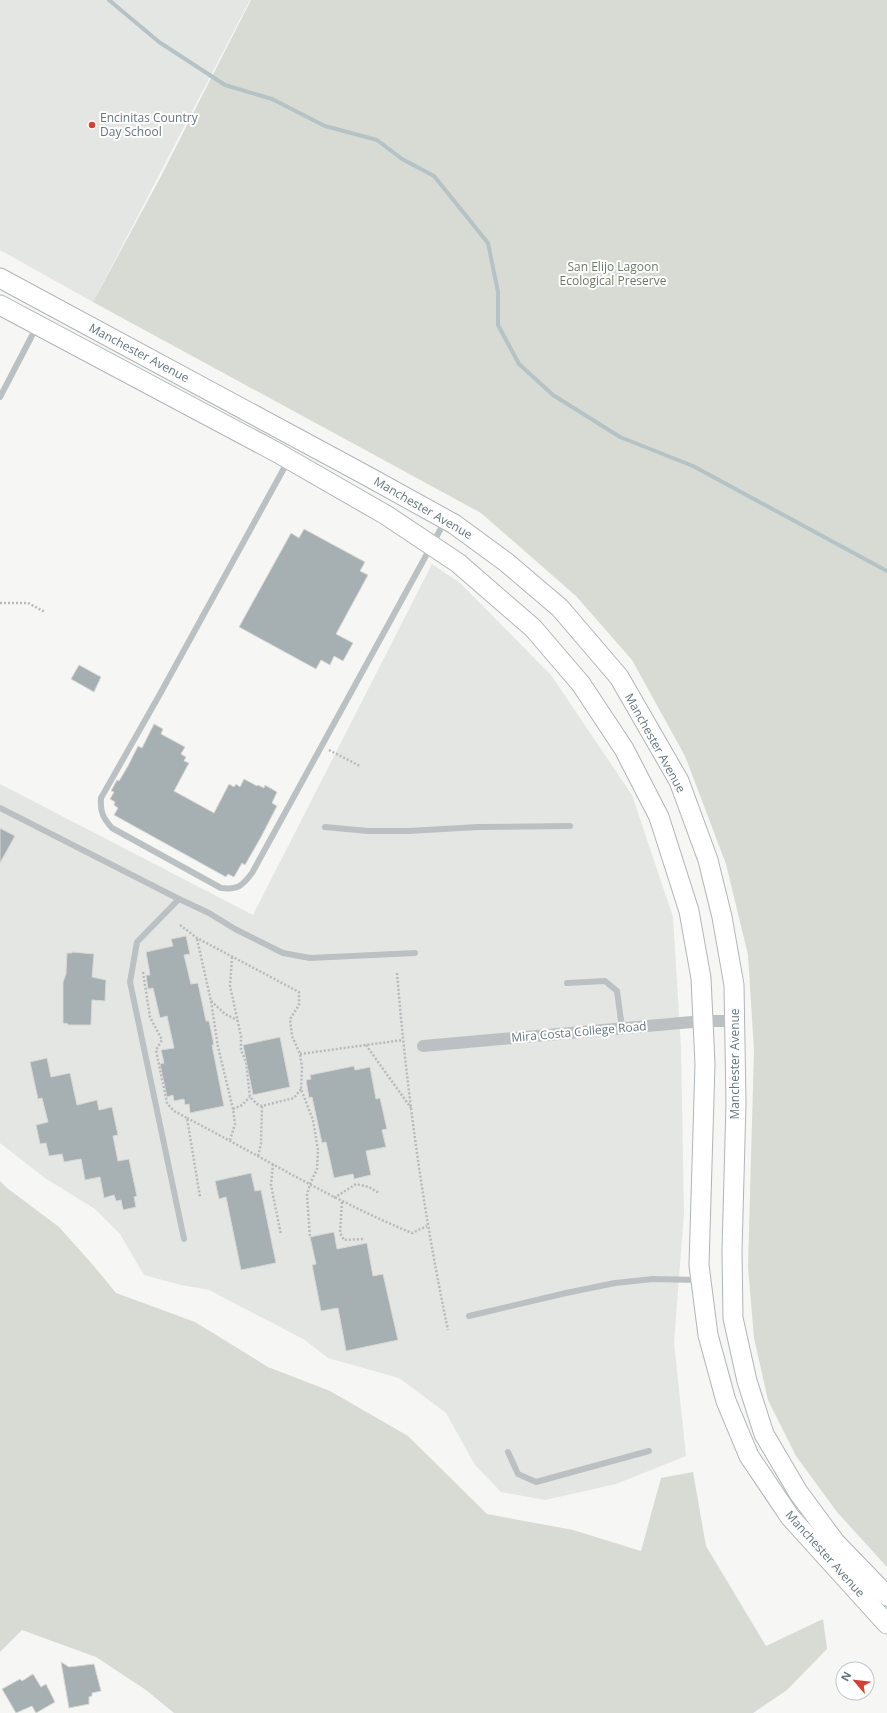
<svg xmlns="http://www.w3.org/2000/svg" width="887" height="1713" font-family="'Open Sans',sans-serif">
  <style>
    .built { fill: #e4e6e4 }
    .green { fill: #d7dbd3 }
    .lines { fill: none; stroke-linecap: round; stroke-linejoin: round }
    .stream { stroke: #b6c3c6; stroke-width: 4 }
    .building { fill: #a6afb2; stroke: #d8d8d6 }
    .primary-casing { stroke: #afb5b8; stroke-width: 21 }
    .path { stroke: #b6babc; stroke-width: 2.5; stroke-dasharray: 2 2; stroke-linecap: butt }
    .lane { stroke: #bbc1c3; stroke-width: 6 }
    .street { stroke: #bbc1c3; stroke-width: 12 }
    .primary { stroke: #fff; stroke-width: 19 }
    .poi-dot { fill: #d64034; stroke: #fff; stroke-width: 1.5 }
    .labels { text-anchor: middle; stroke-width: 4; stroke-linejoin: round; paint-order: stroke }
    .poi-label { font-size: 12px; fill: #64767c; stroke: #fff; text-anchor: start }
    .park-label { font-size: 12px; fill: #6d7a66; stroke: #fff }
    .street-label { font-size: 12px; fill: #64767c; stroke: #fff }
  </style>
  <rect width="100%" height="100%" fill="#f6f6f4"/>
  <g class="built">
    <polygon points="0,0 250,0 93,302 0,250"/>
    <polygon points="432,564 460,583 551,675 632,795 673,917 681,1048 684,1213 674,1342 686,1456 616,1484 545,1500 501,1492 475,1465 446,1413 399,1378 328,1358 305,1340 209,1290 181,1285 144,1275 120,1234 95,1209 45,1178 0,1143 0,784 253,915"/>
  </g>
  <g class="green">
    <polygon points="251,0 887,0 887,1567 837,1512 796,1456 768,1400 754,1338 748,1267 754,1050 748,955 726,864 685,756 632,660 576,596 481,513 93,302 160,178"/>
    <polygon points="0,1181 7,1188 59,1227 93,1265 116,1293 195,1322 268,1367 330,1391 408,1436 487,1514 573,1530 641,1551 661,1478 693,1472 706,1546 766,1646 823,1619 827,1649 787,1690 753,1713 174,1713 146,1690 96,1657 22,1630 0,1652"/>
  </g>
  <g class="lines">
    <polyline class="stream" points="109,0 159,42 225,85 272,99 325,126 377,140 402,159 434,176 488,243 498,292 498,325 519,364 553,395 620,437 693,466 887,571"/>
  </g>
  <g class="building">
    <polygon points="304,529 365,562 360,571 368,575 336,634 353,643 343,661 334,656 330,665 321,660 316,669 239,627 291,533 299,538"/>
    <polygon points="79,665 101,677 94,692 71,679"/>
    <polygon points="154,724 163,729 161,734 185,747 181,754 186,757 184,761 189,763 174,791 214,813 229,784 234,787 236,784 240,787 244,779 257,786 258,785 264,788 265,785 277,792 272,803 277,806 261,837 245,865 242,863 234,877 228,874 226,877 114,815 118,808 114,805 115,802 110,799 114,792 111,791 117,780 119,781 128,766 138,746 142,748"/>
    <polygon points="0,828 15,836 0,863"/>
    <polygon points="186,936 190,954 184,955 191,984 198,983 206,1021 209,1021 214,1045 212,1045 224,1106 190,1113 189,1104 185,1105 184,1099 174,1101 173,1095 167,1097 160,1064 164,1063 161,1050 174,1048 167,1016 160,1018 153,988 148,989 146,975 150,975 146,952 173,946 171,939"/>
    <polygon points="72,952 94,954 92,977 106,980 105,1001 92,1000 91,1025 68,1025 68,1024 63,1023 63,982 66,974 67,953 72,953"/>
    <polygon points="280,1037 290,1087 253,1095 243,1045"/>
    <polygon points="47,1058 51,1077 70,1073 77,1105 97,1100 99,1110 112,1107 118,1135 113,1136 118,1161 129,1159 137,1196 134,1197 136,1207 123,1210 121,1200 116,1201 114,1195 104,1198 100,1177 85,1180 81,1159 64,1162 62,1154 49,1156 46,1143 40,1144 36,1125 48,1122 42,1098 38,1099 30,1062"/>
    <polygon points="354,1066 355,1070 370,1067 376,1099 380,1098 387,1129 382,1130 386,1147 366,1151 371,1175 354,1179 353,1174 334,1178 326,1142 322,1143 312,1097 309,1098 306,1080 311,1079 310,1075"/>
    <polygon points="251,1173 255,1191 261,1190 276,1263 241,1270 226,1197 219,1199 215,1181"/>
    <polygon points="334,1232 337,1249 367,1243 373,1276 383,1274 398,1340 346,1351 338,1308 321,1311 312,1265 316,1264 310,1237"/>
    <polygon points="61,1662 69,1667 94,1664 101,1691 92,1693 92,1696 89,1697 89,1704 69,1708"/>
    <polygon points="33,1674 41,1687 46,1684 55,1702 36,1713 32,1706 16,1713 2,1689 20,1679 22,1681"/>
  </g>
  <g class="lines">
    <g class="primary-casing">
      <g id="primary">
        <polyline points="0,278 369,477 454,524 506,562 560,608 619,677 679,781 708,860 722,917 734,985 736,1103 732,1251 733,1318 747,1381 764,1434 798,1492 835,1542 887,1596"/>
        <polyline points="0,305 278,453 386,515 458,563 533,628 581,684 624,749 659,817 689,911 701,978 705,1064 699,1265 708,1335 726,1401 749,1456 790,1517 887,1624"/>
      </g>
    </g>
    <g class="path">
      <polyline points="0,603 28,603 45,612"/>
      <polyline points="329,750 360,766"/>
      <polyline points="180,925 197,938 299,992 299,1005 290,1019 292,1036 300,1054 302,1068 301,1089 313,1120 318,1150 317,1169 310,1184 307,1195 310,1238"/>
      <polyline points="197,939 211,1001 218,1047 233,1109 235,1124 230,1140"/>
      <polyline points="232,957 230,986 241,1036 241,1050 246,1062 250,1097 257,1104 262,1106 294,1098 301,1089"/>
      <polyline points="143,972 150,1017 162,1040 156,1050 167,1103 174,1111 187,1118 200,1197"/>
      <path d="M397 973C407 1093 423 1212 448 1330"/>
      <polyline points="211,1001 225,1014 237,1020"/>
      <polyline points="366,1045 411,1108"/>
      <polyline points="300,1054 403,1040"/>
      <polyline points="233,1109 242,1105 250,1097"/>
      <path d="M187 1118C262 1157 334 1201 412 1233L427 1226"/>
      <polyline points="258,1156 261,1144 262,1106"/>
      <polyline points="273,1164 271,1185 281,1235"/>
      <polyline points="334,1198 356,1184 369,1187 379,1193"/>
      <polyline points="342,1202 340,1233 344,1240 365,1239"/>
    </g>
    <g class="lane">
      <polyline points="0,397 37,326"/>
      <path d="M288 461 160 694 101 798C100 812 103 818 112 828L221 888C238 890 242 886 252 873L445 521"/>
      <polyline points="0,808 179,899 209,913 235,929 283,953 310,958 415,953"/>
      <polyline points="325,827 368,831 409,831 478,827 570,826"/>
      <polyline points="179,899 137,942 130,982 184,1239"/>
      <polyline points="567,983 605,981 617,991 622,1028"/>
      <polyline points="469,1316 566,1293 615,1283 653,1279 699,1280"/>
      <polyline points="508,1452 518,1474 536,1482 649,1451"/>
    </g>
    <polyline class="street" points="423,1046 703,1021 735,1021"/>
    <use href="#primary" class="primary"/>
  </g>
  <circle class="poi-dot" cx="92" cy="125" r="4"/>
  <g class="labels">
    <g class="poi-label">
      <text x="100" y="122">Encinitas Country<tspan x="100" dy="14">Day School</tspan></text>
    </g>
    <g class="park-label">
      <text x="613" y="271">San Elijo Lagoon<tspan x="613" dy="14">Ecological Preserve</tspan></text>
    </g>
    <g class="street-label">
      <text transform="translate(139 353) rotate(28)" y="4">Manchester Avenue</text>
      <text transform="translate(423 508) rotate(30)" y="4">Manchester Avenue</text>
      <text transform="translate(655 743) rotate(61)" y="4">Manchester Avenue</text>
      <text transform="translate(579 1032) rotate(-5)" y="4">Mira Costa College Road</text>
      <text transform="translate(735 1064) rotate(-90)" y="4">Manchester Avenue</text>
      <text transform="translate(825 1554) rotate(48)" y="4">Manchester Avenue</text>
    </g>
  </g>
  <g transform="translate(855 1681) rotate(298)"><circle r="19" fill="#ffffff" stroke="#c1c8cb"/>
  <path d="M0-3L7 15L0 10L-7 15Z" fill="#d64034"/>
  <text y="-6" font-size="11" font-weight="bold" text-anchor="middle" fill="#64767c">N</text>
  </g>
</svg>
